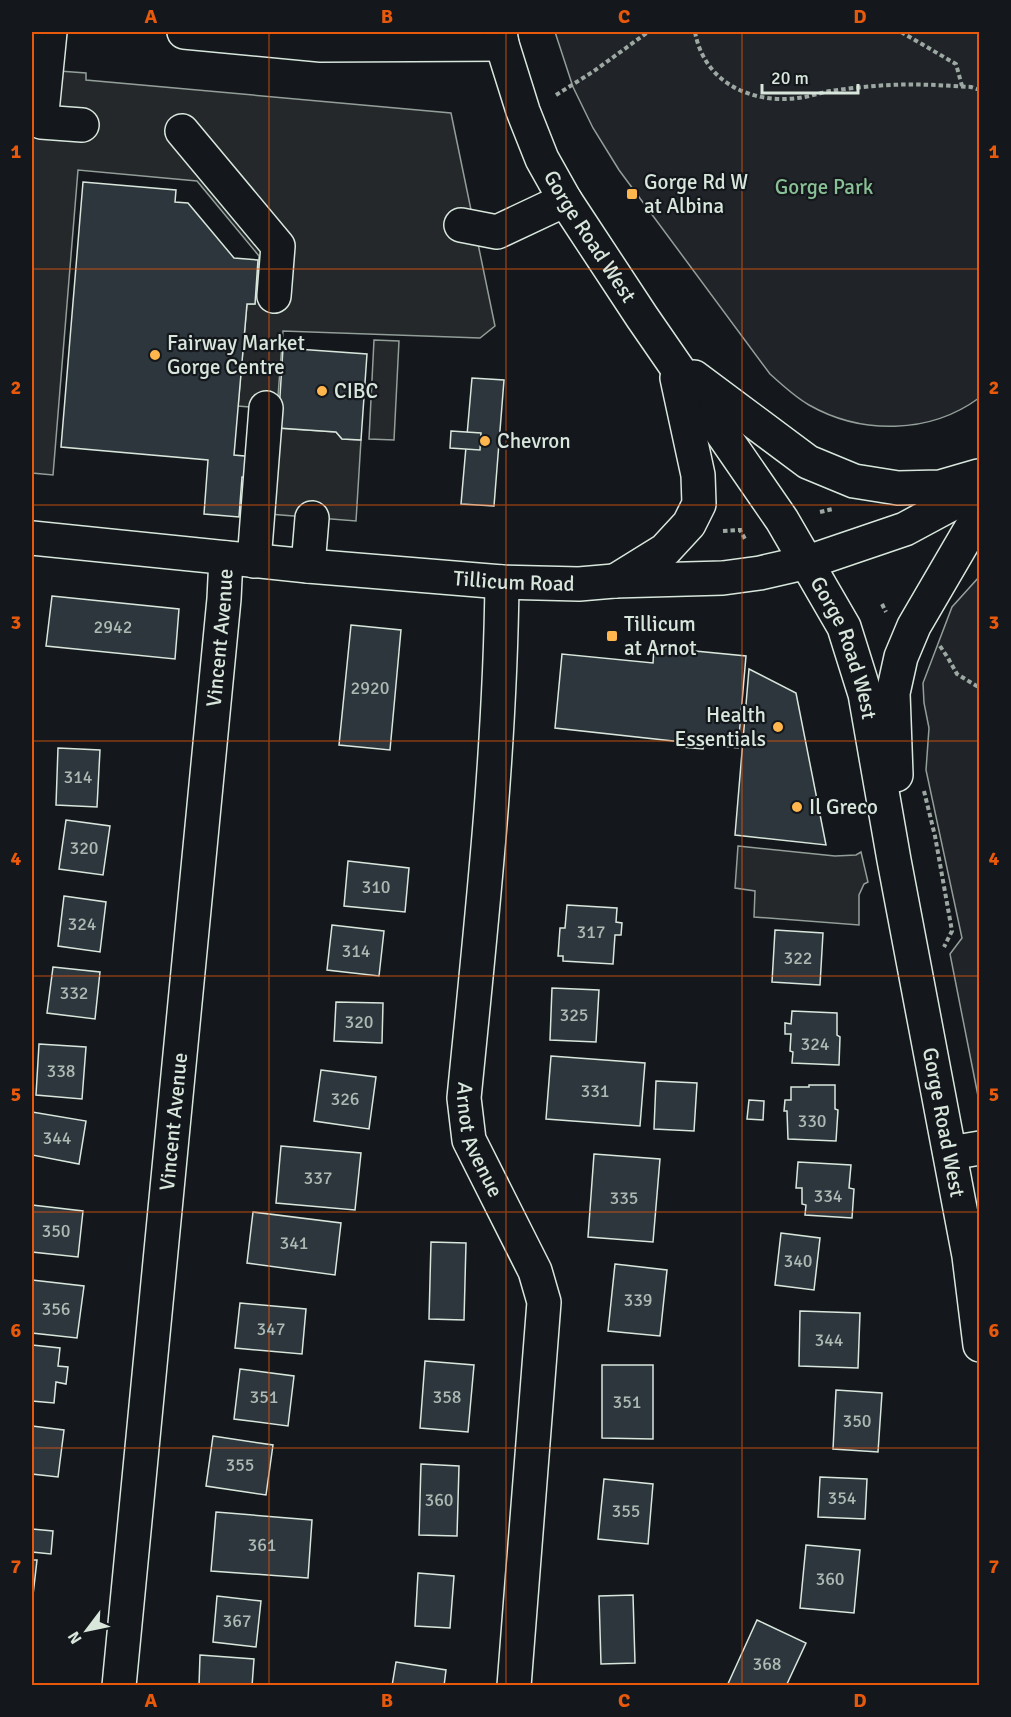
<svg xmlns="http://www.w3.org/2000/svg" width="1011" height="1717" font-family="Signika,sans-serif">
  <style>
    .green { fill: #202428; stroke: #939e99; stroke-width: 1.5 }
    .parking { fill: #24282b; stroke: #939e99; stroke-width: 1.5 }
    .building { fill: #2c363c; stroke: #d8e6dc; stroke-width: 1.5 }
    .lines { fill: none; stroke-linecap: round; stroke-linejoin: round }
    .minor-casing { stroke: #d8e6dc; stroke-width: 36 }
    .major-casing { stroke: #d8e6dc; stroke-width: 36 }
    .path { stroke: #9da8a2; stroke-width: 4; stroke-dasharray: 4.5 3; stroke-linecap: butt }
    .minor { stroke: #14181c; stroke-width: 33 }
    .major { stroke: #14181c; stroke-width: 33 }
    .grid { fill: none; stroke: #e8590c; stroke-width: 1.5; stroke-opacity: 0.55 }
    .poi-dot { fill: #ffb74d; stroke: #14181c; stroke-width: 2 }
    .labels { text-anchor: middle; stroke-width: 4.5; stroke-linejoin: round; paint-order: stroke }
    .number-label { font-size: 18px; fill: #adbab4 }
    .poi-label { font-size: 21px; fill: #d8e6dc; stroke: #14181c; text-anchor: start }
    .park-label { font-size: 21px; fill: #8ac095; stroke: #14181c }
    .street-label { font-size: 21px; fill: #d8e6dc; stroke: #14181c }
    .neatline { fill: none; stroke: #e8590c; stroke-width: 2 }
    .grid-label { font-size: 20px; text-anchor: middle; font-weight: bold; fill: #e8590c }
  </style>
  <rect width="100%" height="100%" fill="#14181c"/>
  <g class="green">
    <path d="M555 32H979V398C930 434 862 435 809 405 795 397 782 385 770 374L619 170 593 128 573 87Z"/>
    <polygon points="979,577 979,1101 950,954 962,938 926,770 929,728 924,703 923,683 952,607"/>
  </g>
  <g class="parking">
    <polygon points="32,69 86,73 86,80 451,113 495,326 480,338 283,331 277,409 238,406 247,304 255,304 259,256 197,181 78,170 53,475 32,473"/>
    <polygon points="374,340 399,341 394,440 369,439"/>
    <polygon points="278,428 336,432 342,439 361,440 356,521 269,514"/>
    <polygon points="738,846 835,856 856,855 861,852 868,882 864,884 859,895 859,925 754,917 755,891 735,888"/>
  </g>
  <g class="building">
    <polygon points="83,182 176,190 175,202 188,203 234,258 258,260 255,304 247,304 234,455 256,457 254,478 242,477 239,517 204,514 208,460 61,447"/>
    <polygon points="283,348 367,354 361,440 342,439 336,432 278,428"/>
    <polygon points="472,378 504,380 494,506 461,504"/>
    <polygon points="451,431 481,433 480,450 450,448"/>
    <polygon points="52,596 179,609 175,659 46,646"/>
    <polygon points="351,625 401,630 390,750 339,745"/>
    <polygon points="654,647 746,656 738,748 704,744 703,749 682,747 682,742 555,728 562,654 653,663"/>
    <polygon points="749,669 796,693 826,845 735,835"/>
    <polygon points="58,748 100,750 97,807 56,805"/>
    <polygon points="66,820 110,826 103,875 59,869"/>
    <polygon points="348,861 409,868 405,912 344,906"/>
    <polygon points="64,896 106,902 100,952 58,946"/>
    <polygon points="567,905 617,908 616,922 622,923 621,935 615,935 613,964 563,961 563,956 558,956 560,928 565,928"/>
    <polygon points="332,925 384,931 379,976 327,970"/>
    <polygon points="775,930 823,933 820,985 772,982"/>
    <polygon points="53,967 100,972 95,1019 47,1013"/>
    <polygon points="552,988 599,990 596,1042 550,1040"/>
    <polygon points="336,1002 383,1003 382,1043 334,1041"/>
    <polygon points="792,1011 837,1013 837,1035 840,1037 839,1065 792,1063 793,1052 790,1051 791,1034 785,1034 785,1023 791,1024"/>
    <polygon points="39,1044 86,1047 82,1099 36,1095"/>
    <polygon points="551,1056 645,1063 640,1126 546,1119"/>
    <polygon points="321,1070 376,1077 369,1129 314,1121"/>
    <polygon points="656,1081 697,1083 694,1131 654,1129"/>
    <polygon points="809,1085 835,1085 835,1109 838,1110 836,1141 788,1139 787,1111 784,1111 785,1100 791,1100 791,1087 809,1087"/>
    <polygon points="749,1100 764,1101 763,1120 747,1119"/>
    <polygon points="32,1112 86,1121 79,1164 32,1155"/>
    <polygon points="281,1146 361,1153 355,1210 276,1203"/>
    <polygon points="594,1154 660,1159 653,1242 588,1237"/>
    <polygon points="798,1162 851,1165 849,1188 854,1189 852,1218 805,1215 806,1205 802,1204 802,1188 796,1188"/>
    <polygon points="32,1205 83,1211 78,1257 32,1252"/>
    <polygon points="253,1212 341,1223 335,1275 247,1263"/>
    <polygon points="781,1233 820,1238 814,1290 775,1285"/>
    <polygon points="431,1242 466,1243 464,1320 429,1319"/>
    <polygon points="615,1264 667,1270 660,1336 608,1331"/>
    <polygon points="32,1280 84,1286 77,1338 32,1333"/>
    <polygon points="240,1303 306,1309 302,1354 235,1348"/>
    <polygon points="800,1311 860,1313 858,1368 799,1366"/>
    <polygon points="32,1345 60,1348 58,1366 68,1367 66,1384 56,1382 54,1403 32,1401"/>
    <polygon points="425,1361 474,1365 468,1432 420,1428"/>
    <polygon points="602,1365 653,1365 653,1439 602,1438"/>
    <polygon points="240,1369 294,1376 288,1426 234,1419"/>
    <polygon points="836,1390 882,1393 878,1452 833,1449"/>
    <polygon points="32,1426 64,1430 58,1477 32,1474"/>
    <polygon points="213,1436 273,1445 266,1495 206,1486"/>
    <polygon points="421,1464 459,1466 457,1536 419,1535"/>
    <polygon points="820,1477 867,1479 865,1519 818,1517"/>
    <polygon points="604,1479 653,1484 648,1544 598,1539"/>
    <polygon points="216,1512 312,1520 308,1578 211,1571"/>
    <polygon points="32,1529 53,1531 51,1554 32,1552"/>
    <polygon points="806,1545 860,1550 854,1613 800,1608"/>
    <polygon points="32,1560 37,1560 32,1604"/>
    <polygon points="418,1573 454,1576 450,1628 415,1626"/>
    <polygon points="633,1595 635,1663 601,1664 599,1596"/>
    <polygon points="217,1596 261,1601 256,1647 213,1642"/>
    <polygon points="757,1620 806,1643 786,1686 727,1686"/>
    <polygon points="200,1655 254,1659 252,1686 199,1686"/>
    <polygon points="396,1662 446,1670 444,1686 392,1686"/>
  </g>
  <g class="lines">
    <g class="minor-casing">
      <g id="minor">
        <polyline points="50,32 41,122 82,125"/>
        <polyline points="184,32 321,45 502,44"/>
        <polyline points="182,131 278,246 274,296"/>
        <polyline points="461,225 497,232 565,200"/>
        <polyline points="254,561 266,408"/>
        <polyline points="308,566 312,518"/>
        <path id="s1" d="M502 582C500 755 481 926 464 1098L469 1140 535 1271 544 1302 514 1686"/>
        <polyline points="950,1153 980,1148"/>
        <path id="s2" d="M119 1686 224 599 226 558"/>
      </g>
    </g>
    <g class="major-casing">
      <g id="major">
        <path id="s3" d="M500 32 502 44 523 111 542 159 565 200 642 317 782 520 844 627 865 694 894 860 969 1256 980 1345"/>
        <polyline points="694,377 808,462 854,481 898,488 940,487 978,476"/>
        <path id="s4" d="M32 538 308 566 502 582 579 584 614 581 723 578 760 573 808 562 905 529 957 501 980 486"/>
        <polyline points="615,581 665,550 689,524 699,504 698,475 677,378"/>
        <polyline points="896,775 893,693 901,657 914,626 980,513"/>
      </g>
    </g>
    <g class="path">
      <path d="M695 32C704 82 750 104 798 98 809 97 819 93 830 91 844 89 860 87 875 86 907 83 939 85 971 87L980 90"/>
      <polyline points="901,32 956,64 962,86"/>
      <polyline points="556,95 594,71 648,32"/>
      <polyline points="820,512 833,509"/>
      <polyline points="742,530 740,530 745,539"/>
      <polyline points="723,531 740,530"/>
      <polyline points="882,604 886,612"/>
      <polyline points="940,646 948,658 957,674 980,688"/>
      <polyline points="924,791 935,836 952,931 944,947"/>
    </g>
    <use href="#minor" class="minor"/>
    <use href="#major" class="major"/>
  </g>
  <path class="grid" d="M269 32V1686M506 32V1686M742 32V1686M32 269H980M32 505H980M32 741H980M32 976H980M32 1212H980M32 1448H980"/>
  <g class="poi-dot">
    <rect x="626" y="188" width="12" height="12" rx="3"/>
    <circle cx="155" cy="355" r="6"/>
    <circle cx="322" cy="391" r="6"/>
    <circle cx="485" cy="441" r="6"/>
    <rect x="606" y="630" width="12" height="12" rx="3"/>
    <circle cx="778" cy="727" r="6"/>
    <circle cx="797" cy="807" r="6"/>
  </g>
  <g class="labels">
    <g class="number-label">
      <text x="113" y="633">2942</text>
      <text x="370" y="694">2920</text>
      <text x="78" y="783">314</text>
      <text x="84" y="854">320</text>
      <text x="376" y="893">310</text>
      <text x="82" y="930">324</text>
      <text x="591" y="938">317</text>
      <text x="356" y="957">314</text>
      <text x="798" y="964">322</text>
      <text x="74" y="999">332</text>
      <text x="574" y="1021">325</text>
      <text x="359" y="1028">320</text>
      <text x="815" y="1050">324</text>
      <text x="61" y="1077">338</text>
      <text x="595" y="1097">331</text>
      <text x="345" y="1105">326</text>
      <text x="812" y="1127">330</text>
      <text x="57" y="1144">344</text>
      <text x="318" y="1184">337</text>
      <text x="828" y="1202">334</text>
      <text x="624" y="1204">335</text>
      <text x="56" y="1237">350</text>
      <text x="294" y="1249">341</text>
      <text x="798" y="1267">340</text>
      <text x="638" y="1306">339</text>
      <text x="56" y="1315">356</text>
      <text x="271" y="1335">347</text>
      <text x="829" y="1346">344</text>
      <text x="264" y="1403">351</text>
      <text x="447" y="1403">358</text>
      <text x="627" y="1408">351</text>
      <text x="857" y="1427">350</text>
      <text x="240" y="1471">355</text>
      <text x="842" y="1504">354</text>
      <text x="439" y="1506">360</text>
      <text x="626" y="1517">355</text>
      <text x="262" y="1551">361</text>
      <text x="830" y="1585">360</text>
      <text x="237" y="1627">367</text>
      <text x="767" y="1670">368</text>
    </g>
    <g class="poi-label">
      <text x="644" y="189">Gorge Rd W<tspan x="644" dy="24">at Albina</tspan></text>
      <text x="167" y="350">Fairway Market<tspan x="167" dy="24">Gorge Centre</tspan></text>
      <text x="334" y="398">CIBC</text>
      <text x="497" y="448">Chevron</text>
      <text x="624" y="631">Tillicum<tspan x="624" dy="24">at Arnot</tspan></text>
      <text x="766" y="722" text-anchor="end">Health<tspan x="766" dy="24">Essentials</tspan></text>
      <text x="809" y="814">Il Greco</text>
    </g>
    <g class="park-label">
      <text x="824" y="194">Gorge Park</text>
    </g>
    <g class="street-label">
      <text dy="7" stroke="none"><textPath href="#s3" startOffset="225">Gorge Road West</textPath></text>
      <text dy="7" stroke="none"><textPath href="#s4" startOffset="484">Tillicum Road</textPath></text>
      <text dy="7" stroke="none"><textPath href="#s2" startOffset="1053">Vincent Avenue</textPath></text>
      <text dy="7" stroke="none"><textPath href="#s3" startOffset="711">Gorge Road West</textPath></text>
      <text dy="7" stroke="none"><textPath href="#s2" startOffset="567">Vincent Avenue</textPath></text>
      <text dy="7" stroke="none"><textPath href="#s3" startOffset="1197">Gorge Road West</textPath></text>
      <text dy="7" stroke="none"><textPath href="#s1" startOffset="562">Arnot Avenue</textPath></text>
    </g>
  </g>
  <rect width="1011" height="1717" fill="none" stroke="#14181c" stroke-width="66"/>
  <g transform="translate(87 1630) rotate(238)" stroke="#14181c" stroke-width="4.5" paint-order="stroke">
  <path d="M0-4.5L10 22L0 15L-10 22Z" fill="#d8e6dc"/>
  <text y="-9" font-size="16" font-weight="bold" text-anchor="middle" fill="#d8e6dc">N</text>
  </g>
  <path d="M762 84v9h96v-9" fill="none" stroke="#d8e6dc" stroke-width="3"/>
  <text x="771" y="84" font-size="18" fill="#d8e6dc" stroke="#14181c" stroke-width="4.5" paint-order="stroke">20 m</text>
  <rect x="33" y="33" width="945" height="1651" class="neatline"/>
  <g class="grid-label">
    <text x="151" y="23">A</text>
    <text x="387" y="23">B</text>
    <text x="624" y="23">C</text>
    <text x="860" y="23">D</text>
    <text x="16" y="158">1</text>
    <text x="994" y="158">1</text>
    <text x="16" y="394">2</text>
    <text x="994" y="394">2</text>
    <text x="16" y="629">3</text>
    <text x="994" y="629">3</text>
    <text x="16" y="865">4</text>
    <text x="994" y="865">4</text>
    <text x="16" y="1101">5</text>
    <text x="994" y="1101">5</text>
    <text x="16" y="1337">6</text>
    <text x="994" y="1337">6</text>
    <text x="16" y="1573">7</text>
    <text x="994" y="1573">7</text>
    <text x="151" y="1707">A</text>
    <text x="387" y="1707">B</text>
    <text x="624" y="1707">C</text>
    <text x="860" y="1707">D</text>
  </g>
</svg>
